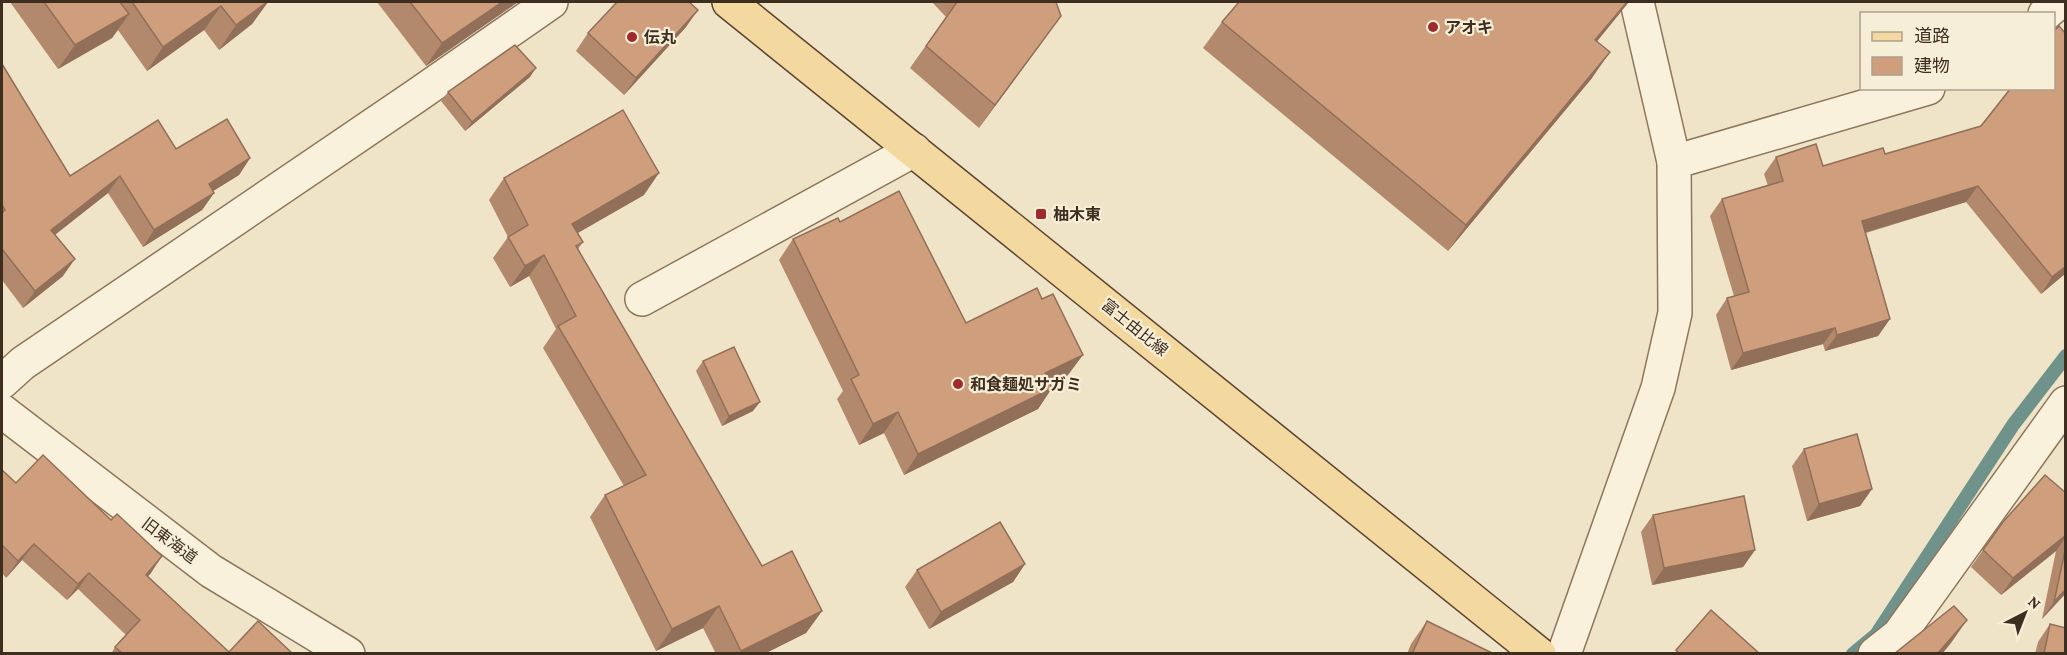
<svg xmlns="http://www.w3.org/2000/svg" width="2067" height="655" font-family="'Crimson Pro','Noto Sans JP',serif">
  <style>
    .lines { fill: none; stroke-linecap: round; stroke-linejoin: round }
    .stream { stroke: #6f938a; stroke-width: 14 }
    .minor-casing { stroke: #8d765c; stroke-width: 36 }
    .major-casing { stroke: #5b4430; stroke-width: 36 }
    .minor { stroke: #faf1dc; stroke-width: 33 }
    .major { stroke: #f3d9a0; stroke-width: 33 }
    .wall { fill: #b2896c }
    .shaded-wall { fill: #916f58 }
    .building { fill: #cf9f7d; stroke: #916f58; stroke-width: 1.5 }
    .poi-dot { fill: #9e2a2b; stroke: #f7eed8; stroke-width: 2 }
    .labels { text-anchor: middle; stroke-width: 4.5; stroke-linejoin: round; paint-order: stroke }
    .poi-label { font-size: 16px; font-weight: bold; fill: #3d2e20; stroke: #f7eed8; text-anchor: start }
    .street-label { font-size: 16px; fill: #3d2e20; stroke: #f7eed8 }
  </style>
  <rect width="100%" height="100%" fill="#f0e4c8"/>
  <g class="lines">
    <polyline class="stream" points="1853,654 1876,635 2013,425 2066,356"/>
    <g class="minor-casing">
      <g id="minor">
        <polyline points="2045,14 2059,2"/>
        <polyline points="1674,162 1928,88"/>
        <polyline points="642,299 914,150"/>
        <polyline points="2,382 23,363 416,96 551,2"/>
        <polyline points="2,411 211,571 348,654"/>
        <polyline points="1564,654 1658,388 1675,313 1674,162 1637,2"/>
        <polyline points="1875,654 1899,635 2066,403"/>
      </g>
    </g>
    <g class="major-casing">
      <polyline id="major" points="729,2 1539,654"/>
    </g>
    <use href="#minor" class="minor"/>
    <use href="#major" class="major"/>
  </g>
  <g class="wall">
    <polygon points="10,2 268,2 252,24 219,50 204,30 147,71 118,30 112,38 58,69"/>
    <polygon points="377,2 518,2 426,66"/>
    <polygon points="932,2 1056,2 1061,16 979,128 910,68 946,17"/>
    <polygon points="1620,13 1597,41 1592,78 1448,251 1203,48 1222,22"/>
    <polygon points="686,27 624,95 576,51 588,33"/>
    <polygon points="2066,34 2066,273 2041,294 1966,202 1866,233 1890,319 1878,336 1825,351 1823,344 1731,370 1716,315 1727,298 1734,296 1710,216 1722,199 1768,186 1764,174 1776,157 1823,166 1885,154 1981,126 2010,88 2054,88"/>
    <polygon points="2,64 70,176 176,149 250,158 239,175 213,191 214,193 202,210 143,247 108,193 55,235 63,276 23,308 2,280"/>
    <polygon points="530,77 465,131 441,101 448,92"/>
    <polygon points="504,178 644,195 577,233 583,242 578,249 762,566 822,611 806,633 764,654 716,654 703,628 656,651 590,517 605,495 624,486 543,348 556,329 529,276 510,287 493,258 508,237 489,200"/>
    <polygon points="840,222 966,323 1068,375 1050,384 1052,388 1038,409 904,475 884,433 859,445 837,399 843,391 779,260 793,239"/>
    <polygon points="703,361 753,411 722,426 696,371"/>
    <polygon points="1804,449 1872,489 1860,506 1807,521 1792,466"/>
    <polygon points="2,470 16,483 151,573 148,576 229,652 293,654 111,654 115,647 126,635 78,589 67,600 22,560 6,578 2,573"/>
    <polygon points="2066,493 2066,593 2042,619 2056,551 2001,595 1971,567 2003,522"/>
    <polygon points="1653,515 1755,550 1743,567 1652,585 1641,532"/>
    <polygon points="1025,564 1013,582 929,629 905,587 917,570"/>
    <polygon points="1427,621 1494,654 1407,654 1411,644"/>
    <polygon points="2050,624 2066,654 2035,654 2038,642"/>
  </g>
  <g class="shaded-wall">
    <polygon points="267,2 268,2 252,24 219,50 236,25"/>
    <polygon points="502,2 518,2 426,66 442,43"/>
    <polygon points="1627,2 1629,2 1620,13 1577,66 1595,40"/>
    <polygon points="221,6 204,30 147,71 163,47"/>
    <polygon points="698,10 686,27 624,95 636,78"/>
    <polygon points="129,14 112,38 58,69 75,45"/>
    <polygon points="1061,16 1045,38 979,128 995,105"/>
    <polygon points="1610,52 1592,78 1448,251 1466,225"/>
    <polygon points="536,68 530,77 465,131 472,122"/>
    <polygon points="250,158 239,175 197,201 209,184"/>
    <polygon points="659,173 644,195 557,245 572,224"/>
    <polygon points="120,176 108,193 39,247 51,230"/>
    <polygon points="1978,186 1966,202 1850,237 1862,221"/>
    <polygon points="214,193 202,210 143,247 154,230"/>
    <polygon points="544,255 529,276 510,287 525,266"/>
    <polygon points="75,259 63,276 23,308 35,291"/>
    <polygon points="2066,266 2066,273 2041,294 2052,277"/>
    <polygon points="1890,319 1878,336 1825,351 1837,335"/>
    <polygon points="1835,328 1823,344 1731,370 1743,353"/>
    <polygon points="1083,355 1068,375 1031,394 1045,373"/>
    <polygon points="1052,388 1038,409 904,475 918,454"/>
    <polygon points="760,402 753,411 722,426 729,416"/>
    <polygon points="898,412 884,433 859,445 873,424"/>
    <polygon points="1872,489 1860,506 1807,521 1819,504"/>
    <polygon points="2066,535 2066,537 2056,551 2001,595 2013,578"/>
    <polygon points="34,544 22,560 6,578 18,561"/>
    <polygon points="1755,550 1743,567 1652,585 1664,568"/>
    <polygon points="162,556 151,573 134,591 146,575"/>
    <polygon points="1025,564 1013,582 929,629 941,612"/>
    <polygon points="89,573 78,589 67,600 78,584"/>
    <polygon points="2066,589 2066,593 2042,619 2054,602"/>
    <polygon points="719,606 703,628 656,651 672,629"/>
    <polygon points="822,611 806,633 764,654 739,654 741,651"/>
    <polygon points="1967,620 1951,643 1942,654 1937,654"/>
  </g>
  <g class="building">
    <polygon points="44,2 120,2 129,14 75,45"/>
    <polygon points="132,2 267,2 236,25 221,6 163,47"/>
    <polygon points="410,2 502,2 442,43"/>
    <polygon points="617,2 689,2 698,10 636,78 588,33"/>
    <polygon points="957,2 1056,2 1061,16 995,105 926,46"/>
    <polygon points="1239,2 1627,2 1595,40 1610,52 1466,225 1222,22"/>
    <polygon points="2059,26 2066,34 2066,266 2052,277 1978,186 1862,221 1890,319 1837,335 1835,328 1743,353 1727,298 1749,292 1722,199 1783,181 1776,157 1816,144 1823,166 1883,148 1885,154 1981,126 2011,88 2054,88 2054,31"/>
    <polygon points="515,45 536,68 472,122 448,92"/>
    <polygon points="2,64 70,176 158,120 176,149 227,119 250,158 209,184 214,193 154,230 120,176 51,230 75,259 35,291 2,249 2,213 5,210 2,205"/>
    <polygon points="623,110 659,173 572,224 583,242 576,246 762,566 792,551 822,611 741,651 719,606 672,629 605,495 646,475 558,326 576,316 544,255 525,266 508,237 528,225 504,178"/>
    <polygon points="899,191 966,323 1037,288 1042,299 1053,294 1083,355 1045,373 1052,388 918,454 898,412 873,424 851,379 859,375 793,239 838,218 840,222"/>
    <polygon points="734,347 760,402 729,416 703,361"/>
    <polygon points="1857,434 1872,489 1819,504 1804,449"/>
    <polygon points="43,455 111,520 117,514 162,556 146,575 229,652 258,621 293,654 123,654 115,647 140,620 89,573 78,584 34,544 18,561 2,545 2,470 16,483"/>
    <polygon points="2045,475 2066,493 2066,535 2013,578 1983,550 2003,522"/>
    <polygon points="1744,496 1755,550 1664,568 1653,515"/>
    <polygon points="1000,522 1025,564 941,612 917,570"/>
    <polygon points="2066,546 2066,589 2054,602"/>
    <polygon points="1954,606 1967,620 1937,654 1894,654"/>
    <polygon points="1711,610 1760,654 1679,654 1676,650"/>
    <polygon points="1427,621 1494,654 1412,654"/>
    <polygon points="2050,624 2066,628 2066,654 2044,654"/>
  </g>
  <g class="poi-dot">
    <circle cx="1433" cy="27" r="6"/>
    <circle cx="632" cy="37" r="6"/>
    <rect x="1035" y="208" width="12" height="12" rx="3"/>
    <circle cx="958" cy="384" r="6"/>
  </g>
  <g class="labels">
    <g class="poi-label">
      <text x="1445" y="33">アオキ</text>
      <text x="644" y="43">伝丸</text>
      <text x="1053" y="220">柚木東</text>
      <text x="970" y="390">和食麺処サガミ</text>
    </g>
    <g class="street-label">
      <text transform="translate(1135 327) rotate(39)" y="6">富士由比線</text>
      <text transform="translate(170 540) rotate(37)" y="6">旧東海道</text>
    </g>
  </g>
  <rect width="2067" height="655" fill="none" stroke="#3d2e20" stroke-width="6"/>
  <rect x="1860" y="12" width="195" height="78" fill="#f7eed8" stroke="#ada18e" stroke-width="1.5"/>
  <rect x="1872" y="32" width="30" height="9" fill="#f3d9a0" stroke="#ada18e" stroke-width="1.5"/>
  <text x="1914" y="42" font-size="18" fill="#3d2e20">道路</text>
  <rect x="1872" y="57" width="30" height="18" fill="#cf9f7d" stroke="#ada18e" stroke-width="1.5"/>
  <text x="1914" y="72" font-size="18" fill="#3d2e20">建物</text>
  <g transform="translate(2025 613) rotate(42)" stroke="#f7eed8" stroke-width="4.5" paint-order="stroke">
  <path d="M0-4.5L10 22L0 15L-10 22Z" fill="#3d2e20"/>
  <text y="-9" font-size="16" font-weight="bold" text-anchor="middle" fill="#3d2e20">N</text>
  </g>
</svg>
